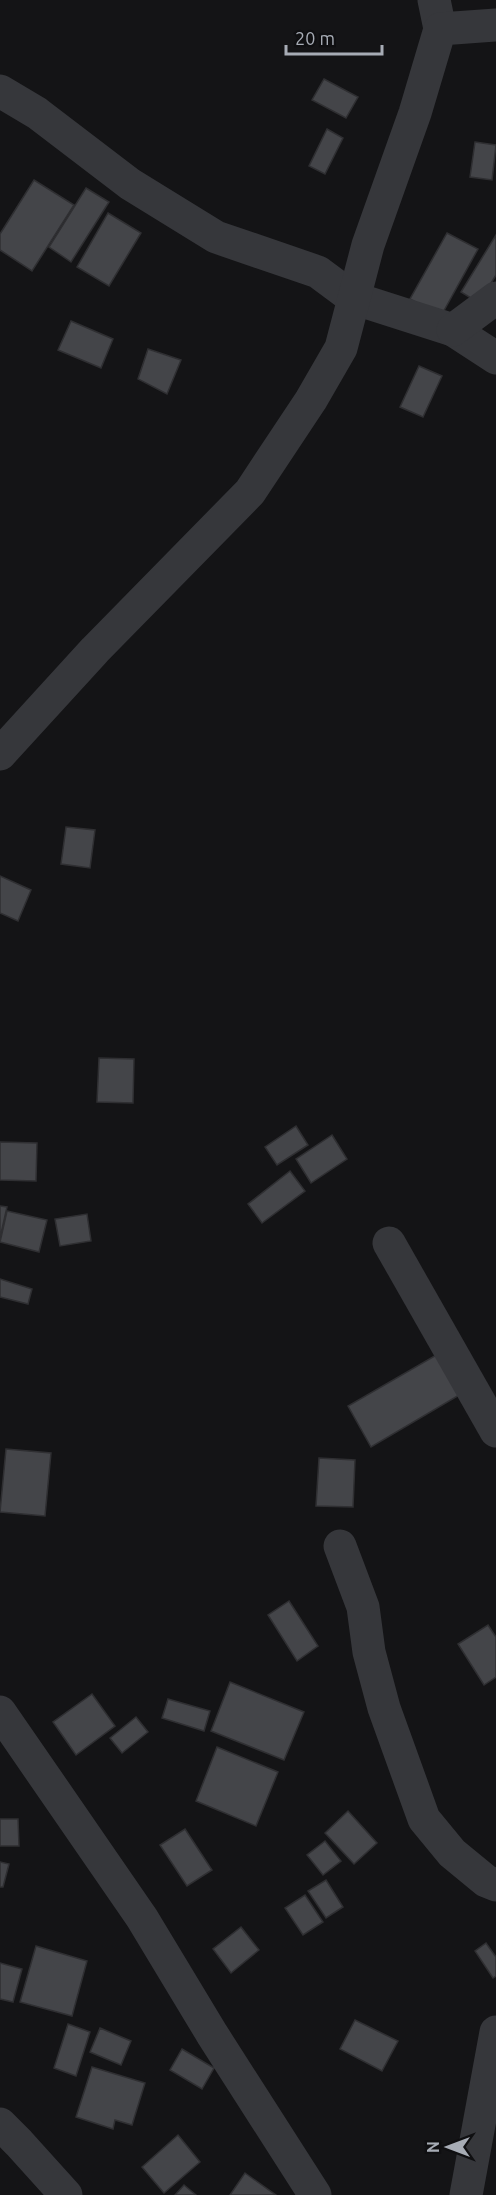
<svg xmlns="http://www.w3.org/2000/svg" width="496" height="2195" font-family="Ubuntu,sans-serif">
  <style>
    .building { fill: #444549; stroke: #2f2f32; stroke-width: 1.5 }
    .lines { fill: none; stroke-linecap: round; stroke-linejoin: round }
    .minor { stroke: #36373b; stroke-width: 33 }
  </style>
  <rect width="100%" height="100%" fill="#141416"/>
  <g class="building">
    <polygon points="324,79 358,97 346,118 312,100"/>
    <polygon points="327,129 343,138 325,174 309,166"/>
    <polygon points="475,142 496,145 492,180 470,177"/>
    <polygon points="34,180 74,205 32,271 0,250 0,234"/>
    <polygon points="86,188 109,202 71,262 49,247"/>
    <polygon points="108,213 141,233 109,286 77,267"/>
    <polygon points="447,233 478,249 441,316 410,299"/>
    <polygon points="496,235 496,275 479,303 461,292"/>
    <polygon points="71,321 113,339 101,368 58,350"/>
    <polygon points="148,349 181,360 167,394 138,379"/>
    <polygon points="419,366 442,376 423,417 400,407"/>
    <polygon points="66,827 95,830 90,868 61,864"/>
    <polygon points="0,876 31,890 18,921 0,913"/>
    <polygon points="99,1058 134,1059 133,1103 97,1102"/>
    <polygon points="296,1126 308,1145 277,1165 265,1147"/>
    <polygon points="332,1135 347,1159 311,1183 296,1159"/>
    <polygon points="0,1142 37,1143 36,1181 0,1180"/>
    <polygon points="290,1171 305,1191 262,1223 248,1204"/>
    <polygon points="0,1206 7,1207 0,1238"/>
    <polygon points="7,1211 47,1220 39,1252 0,1242"/>
    <polygon points="87,1214 91,1241 60,1246 55,1219"/>
    <polygon points="0,1279 32,1289 28,1304 0,1297"/>
    <polygon points="438,1354 461,1394 371,1447 348,1406"/>
    <polygon points="6,1449 51,1453 45,1516 0,1512"/>
    <polygon points="319,1458 355,1460 353,1507 316,1506"/>
    <polygon points="289,1601 318,1646 297,1661 268,1615"/>
    <polygon points="488,1625 496,1637 496,1677 484,1685 458,1644"/>
    <polygon points="230,1682 304,1712 284,1760 211,1731"/>
    <polygon points="92,1694 115,1726 76,1755 53,1722"/>
    <polygon points="168,1699 210,1711 204,1731 162,1718"/>
    <polygon points="136,1717 148,1732 122,1753 110,1738"/>
    <polygon points="217,1747 278,1772 256,1826 196,1801"/>
    <polygon points="348,1811 377,1843 354,1864 325,1833"/>
    <polygon points="0,1819 18,1819 19,1846 0,1846"/>
    <polygon points="185,1829 212,1870 187,1886 160,1845"/>
    <polygon points="325,1841 341,1861 323,1875 307,1855"/>
    <polygon points="0,1862 9,1864 3,1887 0,1887"/>
    <polygon points="326,1880 343,1907 326,1918 308,1891"/>
    <polygon points="305,1895 323,1922 303,1935 285,1908"/>
    <polygon points="241,1927 259,1950 231,1973 213,1949"/>
    <polygon points="486,1943 496,1957 496,1976 493,1978 475,1951"/>
    <polygon points="36,1946 87,1961 72,2016 20,2002"/>
    <polygon points="0,1963 22,1969 13,2002 0,1999"/>
    <polygon points="355,2020 398,2041 382,2071 340,2049"/>
    <polygon points="68,2024 90,2032 76,2076 54,2068"/>
    <polygon points="100,2028 131,2041 121,2065 90,2052"/>
    <polygon points="182,2049 214,2068 202,2089 170,2070"/>
    <polygon points="92,2067 145,2083 132,2125 115,2120 113,2129 76,2117"/>
    <polygon points="178,2135 200,2162 164,2193 142,2167"/>
    <polygon points="245,2173 276,2195 230,2195"/>
    <polygon points="184,2185 196,2195 175,2195"/>
  </g>
  <g class="lines">
    <g class="minor">
      <polyline points="434,0 440,29"/>
      <polyline points="0,91 37,113 130,184 216,237 318,272 353,298 453,330 496,358"/>
      <polyline points="453,330 496,298"/>
      <polyline points="0,754 95,650 250,492 311,400 341,348 368,245 415,113 440,29 496,25"/>
      <polyline points="389,1243 496,1431"/>
      <polyline points="340,1546 363,1607 369,1652 384,1708 424,1819 452,1853 486,1881 496,1885"/>
      <polyline points="0,1712 142,1918 212,2034 315,2195"/>
      <polyline points="0,2124 19,2143 66,2195"/>
      <polyline points="466,2195 496,2032"/>
    </g>
  </g>
  <g transform="translate(448 2147) rotate(270)" stroke="#0f0f11" stroke-width="4.5" paint-order="stroke">
  <path d="M0-4.5L10 22L0 15L-10 22Z" fill="#a7acb5"/>
  <text y="-9" font-size="16" font-weight="bold" text-anchor="middle" fill="#a7acb5">N</text>
  </g>
  <path d="M286 45v9h96v-9" fill="none" stroke="#a7acb5" stroke-width="3"/>
  <text x="295" y="45" font-size="18" fill="#a7acb5" stroke="#0f0f11" stroke-width="4.5" paint-order="stroke">20 m</text>
</svg>
